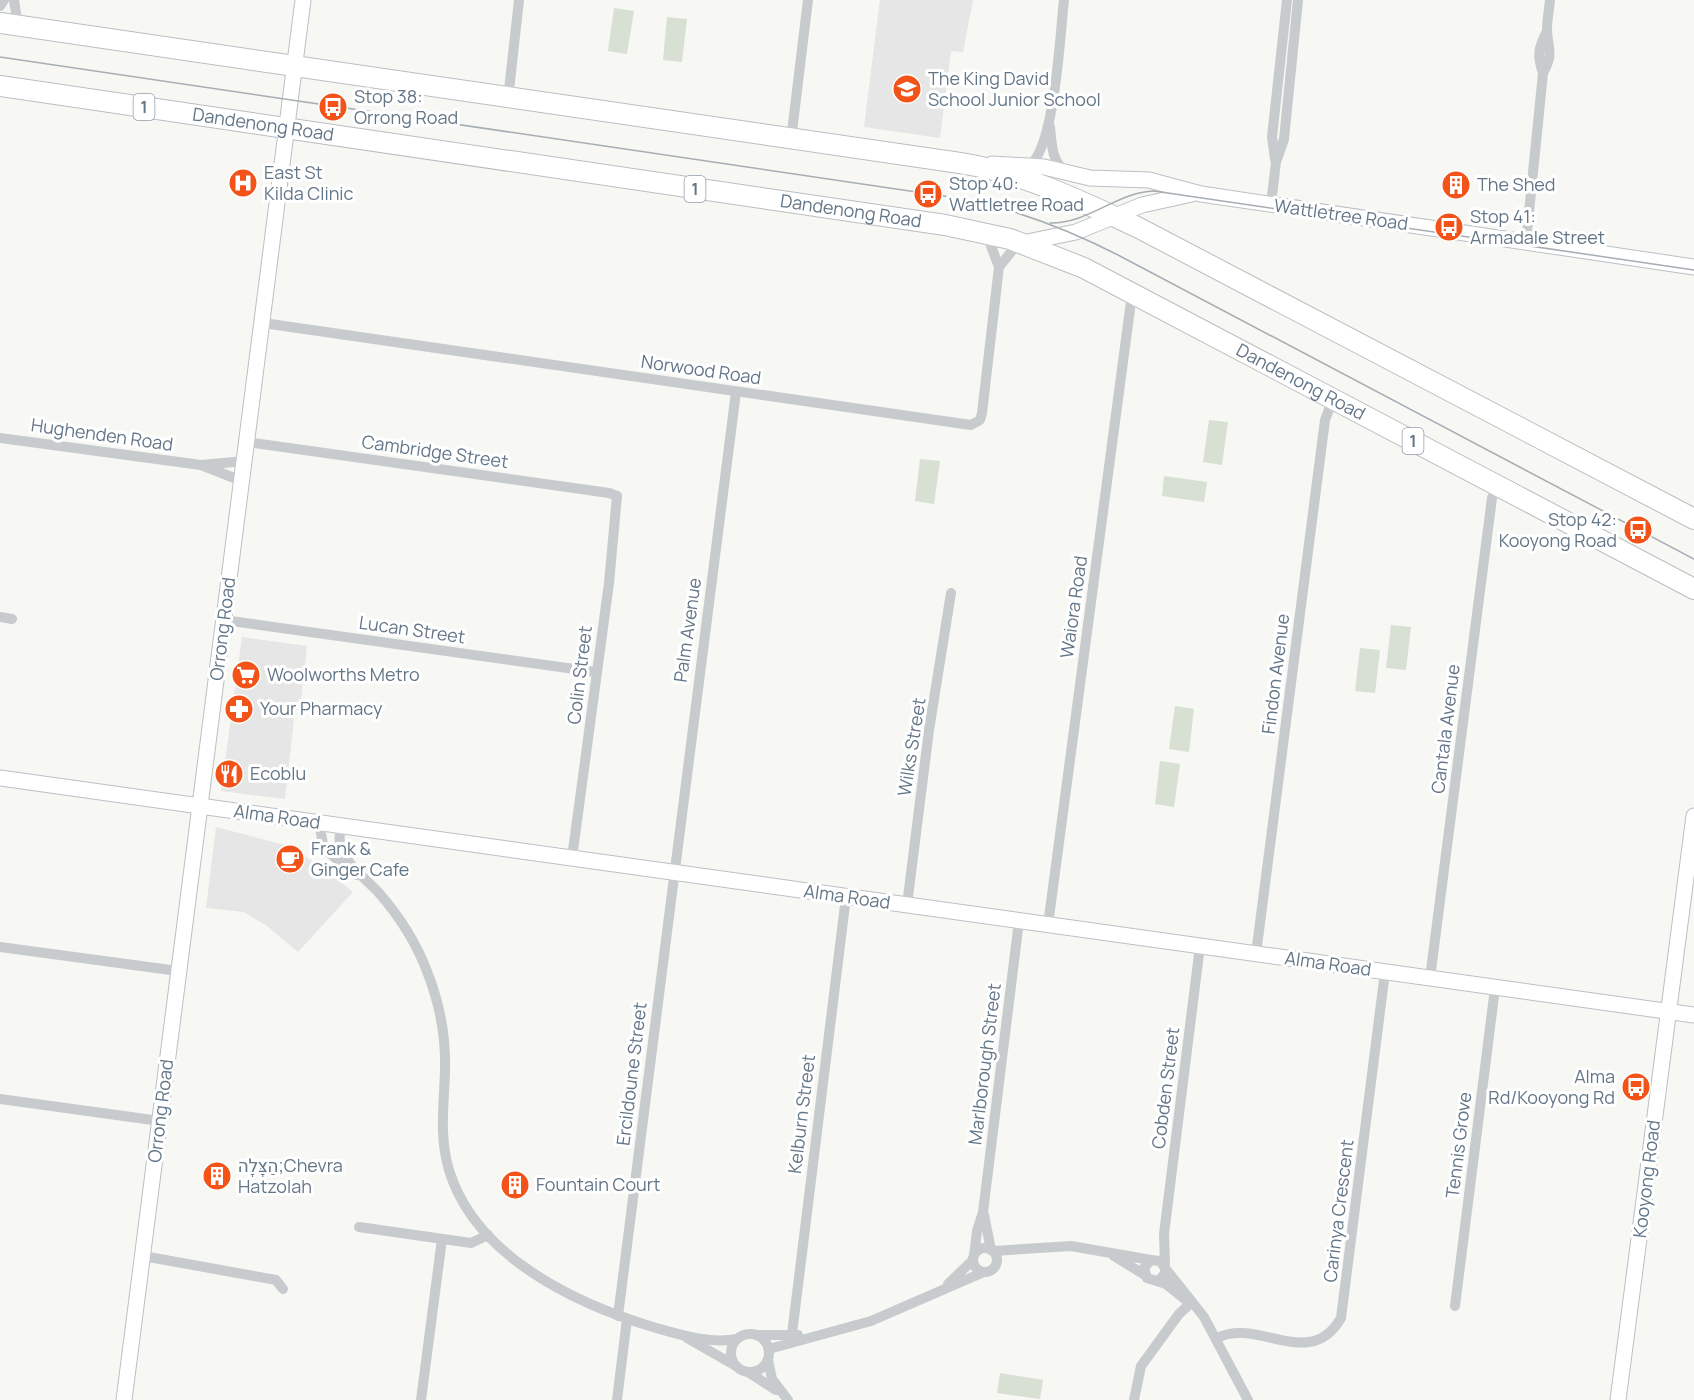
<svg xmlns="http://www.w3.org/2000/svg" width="1694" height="1400" font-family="Manrope,Heebo,sans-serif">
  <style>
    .built { fill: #e5e6e5 }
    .green { fill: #d8e0d4 }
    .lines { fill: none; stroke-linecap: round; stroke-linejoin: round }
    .secondary-casing { stroke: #bbc0c5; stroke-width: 17 }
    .highway-casing { stroke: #bbbec1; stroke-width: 22 }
    .street { stroke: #c7cbce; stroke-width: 10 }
    .secondary { stroke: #fff; stroke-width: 15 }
    .highway { stroke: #fff; stroke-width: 20 }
    .tram { stroke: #a6adb3; stroke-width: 1.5 }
    .labels { text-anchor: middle; stroke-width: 6; stroke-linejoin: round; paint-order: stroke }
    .shield { fill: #fff; stroke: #929fac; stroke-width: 1.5 }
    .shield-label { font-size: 16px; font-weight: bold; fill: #637688 }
    .poi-label { font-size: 18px; fill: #637688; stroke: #fff; text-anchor: start }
    .street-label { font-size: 18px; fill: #637688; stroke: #fff }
  </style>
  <rect width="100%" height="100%" fill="#f7f7f4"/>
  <g class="built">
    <polygon points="880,0 973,0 963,52 951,51 940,138 864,127"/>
    <polygon points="242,637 307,646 300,710 295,710 285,799 221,791"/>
    <polygon points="216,827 285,845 321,866 353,892 298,952 267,926 244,912 206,908"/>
  </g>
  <g class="green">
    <polygon points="614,8 634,11 627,54 608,51"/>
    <polygon points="667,17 687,19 682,62 663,60"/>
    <polygon points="1209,420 1228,422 1222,465 1203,462"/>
    <polygon points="920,459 940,461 934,504 915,501"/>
    <polygon points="1164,476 1207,482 1204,502 1162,496"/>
    <polygon points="1391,625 1411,627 1406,670 1386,668"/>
    <polygon points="1360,648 1380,650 1375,693 1355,691"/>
    <polygon points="1175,706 1194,709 1189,752 1169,749"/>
    <polygon points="1160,761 1180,764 1174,807 1155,804"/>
    <polygon points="1000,1373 1043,1380 1040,1399 997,1393"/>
  </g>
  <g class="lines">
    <g class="secondary-casing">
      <g id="secondary">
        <polyline points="992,164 1044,167 1090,178 1149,180 1201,194 1694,267"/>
        <polyline points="1022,243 1076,232 1142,205 1192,194"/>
        <polyline points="0,778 1694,1015"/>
        <polyline points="124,1400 303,0"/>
        <polyline points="1618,1400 1694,816"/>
      </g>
    </g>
    <g class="highway-casing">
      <g id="highway">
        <path d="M0 23 960 163C1024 173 1081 201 1139 228L1694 519"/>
        <path id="s1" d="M0 86 945 225 1010 239 1084 268 1694 589"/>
      </g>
    </g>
    <g class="street">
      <polyline points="14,0 18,26"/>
      <polyline points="0,6 4,0"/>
      <path d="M1543 73C1537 56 1538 48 1547 31"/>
      <polyline points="508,99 519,0"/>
      <path d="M1050 127C1052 144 1051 162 1067 172"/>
      <polyline points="791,140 808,0"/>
      <polyline points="1275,159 1272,137 1287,0"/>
      <path d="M1029 166C1055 148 1060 34 1064 0"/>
      <polyline points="1271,204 1276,162 1284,139 1298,0"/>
      <path d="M1526 242 1543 73C1554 53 1548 51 1547 30 1547 20 1549 10 1550 0"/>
      <polyline points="999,267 1019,242"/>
      <polyline points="263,323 971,425 980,420 982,413 999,267 986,233"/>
      <polyline points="0,438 201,465 245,461"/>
      <polyline points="247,442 609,493 617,496 609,583 572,858"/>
      <polyline points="201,465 242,481"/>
      <polyline points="0,617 12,619"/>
      <polyline points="224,620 596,672"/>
      <polyline points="319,823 324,849 357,875"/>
      <path d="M341 826C340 833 338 841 341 848 347 865 367 880 379 893 400 917 417 944 428 974 440 1005 446 1038 445 1071 444 1105 439 1137 449 1170 475 1256 574 1303 653 1327 681 1335 709 1344 737 1339"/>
      <polyline points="907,905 929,730 951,593"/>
      <polyline points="1048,925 1132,294"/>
      <polyline points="0,947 178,971"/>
      <polyline points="1256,954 1325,420 1333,399"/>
      <polyline points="1430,978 1492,498 1498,486"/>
      <polyline points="0,1099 160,1121"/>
      <polyline points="984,1215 991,1250"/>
      <polyline points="359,1227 471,1243 488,1235"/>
      <circle cx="985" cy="1260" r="12"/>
      <polyline points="993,1251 1071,1246 1151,1260"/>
      <polyline points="143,1256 276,1280 283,1289"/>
      <polyline points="974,1256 977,1231 983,1212 1019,921"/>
      <polyline points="1114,1256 1145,1275"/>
      <polyline points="1165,1266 1164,1234 1200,946"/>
      <polyline points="1165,1268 1204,1317 1248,1400"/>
      <polyline points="1158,1281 1165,1274 1165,1268 1160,1261 1151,1260 1144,1268 1147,1278 1166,1284 1186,1300"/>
      <polyline points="948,1284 973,1260"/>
      <polyline points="1455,1306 1495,988"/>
      <polyline points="618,1316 736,392"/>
      <circle cx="750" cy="1353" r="19"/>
      <polyline points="757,1335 798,1335"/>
      <polyline points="687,1338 736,1366"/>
      <path d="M1217 1338C1258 1317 1310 1372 1341 1318L1385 972"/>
      <polyline points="791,1342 846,897"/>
      <polyline points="769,1349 871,1321 984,1272"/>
      <polyline points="768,1360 772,1379 788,1400"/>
      <polyline points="748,1372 776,1390"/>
      <polyline points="421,1400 442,1239"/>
      <polyline points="617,1400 627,1319"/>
      <polyline points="1134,1400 1141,1366 1179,1314 1192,1302"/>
    </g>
    <use href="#secondary" class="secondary"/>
    <use href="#highway" class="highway"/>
    <g class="tram">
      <path d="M0 57 964 199C1017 210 1069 230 1118 255L1694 559"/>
      <path d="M1050 223C1088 224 1117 192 1154 191L1694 270"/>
    </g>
  </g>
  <defs>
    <g id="school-disc" transform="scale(1.5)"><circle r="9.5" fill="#f35318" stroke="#fff"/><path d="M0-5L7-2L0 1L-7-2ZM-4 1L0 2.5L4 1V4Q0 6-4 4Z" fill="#fff"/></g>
    <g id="bus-disc" transform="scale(1.5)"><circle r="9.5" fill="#f35318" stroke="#fff"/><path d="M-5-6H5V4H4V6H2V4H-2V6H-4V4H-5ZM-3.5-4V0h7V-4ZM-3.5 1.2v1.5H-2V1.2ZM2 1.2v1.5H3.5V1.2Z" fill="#fff"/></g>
    <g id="hospital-disc" transform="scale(1.5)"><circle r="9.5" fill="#f35318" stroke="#fff"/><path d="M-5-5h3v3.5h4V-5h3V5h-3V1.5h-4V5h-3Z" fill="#fff"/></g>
    <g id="building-disc" transform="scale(1.5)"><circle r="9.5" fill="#f35318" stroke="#fff"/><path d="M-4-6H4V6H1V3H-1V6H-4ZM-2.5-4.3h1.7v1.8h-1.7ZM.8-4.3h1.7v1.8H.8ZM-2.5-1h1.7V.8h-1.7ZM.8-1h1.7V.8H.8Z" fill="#fff"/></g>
    <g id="supermarket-disc" transform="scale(1.5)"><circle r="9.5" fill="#f35318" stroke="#fff"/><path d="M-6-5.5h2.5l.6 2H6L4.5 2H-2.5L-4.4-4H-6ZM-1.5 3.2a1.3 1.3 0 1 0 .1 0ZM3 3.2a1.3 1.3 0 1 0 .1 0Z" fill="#fff"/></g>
    <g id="pharmacy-disc" transform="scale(1.5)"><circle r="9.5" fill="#f35318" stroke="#fff"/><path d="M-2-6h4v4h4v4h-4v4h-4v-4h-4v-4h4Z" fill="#fff"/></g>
    <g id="restaurant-disc" transform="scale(1.5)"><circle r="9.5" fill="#f35318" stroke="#fff"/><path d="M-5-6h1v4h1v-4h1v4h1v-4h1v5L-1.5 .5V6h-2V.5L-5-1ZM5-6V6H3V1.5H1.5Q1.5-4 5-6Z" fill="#fff"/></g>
    <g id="cafe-disc" transform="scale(1.5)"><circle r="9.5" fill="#f35318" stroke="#fff"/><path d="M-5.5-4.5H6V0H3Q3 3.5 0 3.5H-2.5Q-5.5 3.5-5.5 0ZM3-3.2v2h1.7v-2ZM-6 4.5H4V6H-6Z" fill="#fff"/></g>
  </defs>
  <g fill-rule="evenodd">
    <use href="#school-disc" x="907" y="89"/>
    <use href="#bus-disc" x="333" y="107"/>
    <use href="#hospital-disc" x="243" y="183"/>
    <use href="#building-disc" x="1456" y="185"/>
    <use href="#bus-disc" x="928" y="194"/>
    <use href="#bus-disc" x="1449" y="227"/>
    <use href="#bus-disc" x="1638" y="530"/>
    <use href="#supermarket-disc" x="246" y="675"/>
    <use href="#pharmacy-disc" x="239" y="709"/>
    <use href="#restaurant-disc" x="229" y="774"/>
    <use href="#cafe-disc" x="290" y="859"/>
    <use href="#bus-disc" x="1636" y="1087"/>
    <use href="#building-disc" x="217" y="1176"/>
    <use href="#building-disc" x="515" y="1185"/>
  </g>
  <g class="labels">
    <g class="shield">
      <rect x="133.5" y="94" width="21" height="26" rx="4.5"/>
      <rect x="684.5" y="176" width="21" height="26" rx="4.5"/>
      <rect x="1402.5" y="428" width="21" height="26" rx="4.5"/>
    </g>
    <g class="shield-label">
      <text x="144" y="113">1</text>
      <text x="695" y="195">1</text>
      <text x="1413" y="447">1</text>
    </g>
    <g class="poi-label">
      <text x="928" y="85">The King David<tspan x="928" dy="21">School Junior School</tspan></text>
      <text x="354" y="103">Stop 38:<tspan x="354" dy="21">Orrong Road</tspan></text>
      <text x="264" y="179">East St<tspan x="264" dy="21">Kilda Clinic</tspan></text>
      <text x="949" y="190">Stop 40:<tspan x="949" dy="21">Wattletree Road</tspan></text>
      <text x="1477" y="191">The Shed</text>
      <text x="1470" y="223">Stop 41:<tspan x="1470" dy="21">Armadale Street</tspan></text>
      <text x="1617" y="526" text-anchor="end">Stop 42:<tspan x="1617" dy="21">Kooyong Road</tspan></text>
      <text x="267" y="681">Woolworths Metro</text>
      <text x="260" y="715">Your Pharmacy</text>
      <text x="250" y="780">Ecoblu</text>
      <text x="311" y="855">Frank &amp;<tspan x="311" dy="21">Ginger Cafe</tspan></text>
      <text x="1615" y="1083" text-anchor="end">Alma<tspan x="1615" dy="21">Rd/Kooyong Rd</tspan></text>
      <text x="238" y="1172">הַצָּלָה;Chevra<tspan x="238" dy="21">Hatzolah</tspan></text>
      <text x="536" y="1191">Fountain Court</text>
    </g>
    <g class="street-label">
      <text dy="6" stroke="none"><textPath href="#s1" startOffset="266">Dandenong Road</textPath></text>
      <text dy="6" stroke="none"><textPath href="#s1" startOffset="860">Dandenong Road</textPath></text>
      <text transform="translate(1341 215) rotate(8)" y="6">Wattletree Road</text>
      <text transform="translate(701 370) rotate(8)" y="6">Norwood Road</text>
      <text dy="6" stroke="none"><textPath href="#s1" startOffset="1346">Dandenong Road</textPath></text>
      <text transform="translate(102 435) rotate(8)" y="6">Hughenden Road</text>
      <text transform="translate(435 452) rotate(8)" y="6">Cambridge Street</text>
      <text transform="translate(1074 607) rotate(-82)" y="6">Waiora Road</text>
      <text transform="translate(223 629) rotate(-83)" y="6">Orrong Road</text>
      <text transform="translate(412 630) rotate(8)" y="6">Lucan Street</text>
      <text transform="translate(688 630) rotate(-82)" y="6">Palm Avenue</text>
      <text transform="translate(1276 674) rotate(-83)" y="6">Findon Avenue</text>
      <text transform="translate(580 675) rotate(-83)" y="6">Colin Street</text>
      <text transform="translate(1446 729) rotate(-83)" y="6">Cantala Avenue</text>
      <text transform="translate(912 747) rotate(-81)" y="6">Wilks Street</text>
      <text transform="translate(277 817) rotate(8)" y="6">Alma Road</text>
      <text transform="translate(847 897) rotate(8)" y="6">Alma Road</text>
      <text transform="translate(1328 964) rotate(8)" y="6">Alma Road</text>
      <text transform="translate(985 1064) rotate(-83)" y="6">Marlborough Street</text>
      <text transform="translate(632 1074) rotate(-83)" y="6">Ercildoune Street</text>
      <text transform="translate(1166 1088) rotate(-83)" y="6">Cobden Street</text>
      <text transform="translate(161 1111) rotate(-83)" y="6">Orrong Road</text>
      <text transform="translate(802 1114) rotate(-83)" y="6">Kelburn Street</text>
      <text transform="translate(1459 1145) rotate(-83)" y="6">Tennis Grove</text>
      <text transform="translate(1647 1179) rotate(-83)" y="6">Kooyong Road</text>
      <text transform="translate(1339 1211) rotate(-83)" y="6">Carinya Crescent</text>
    </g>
  </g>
</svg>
